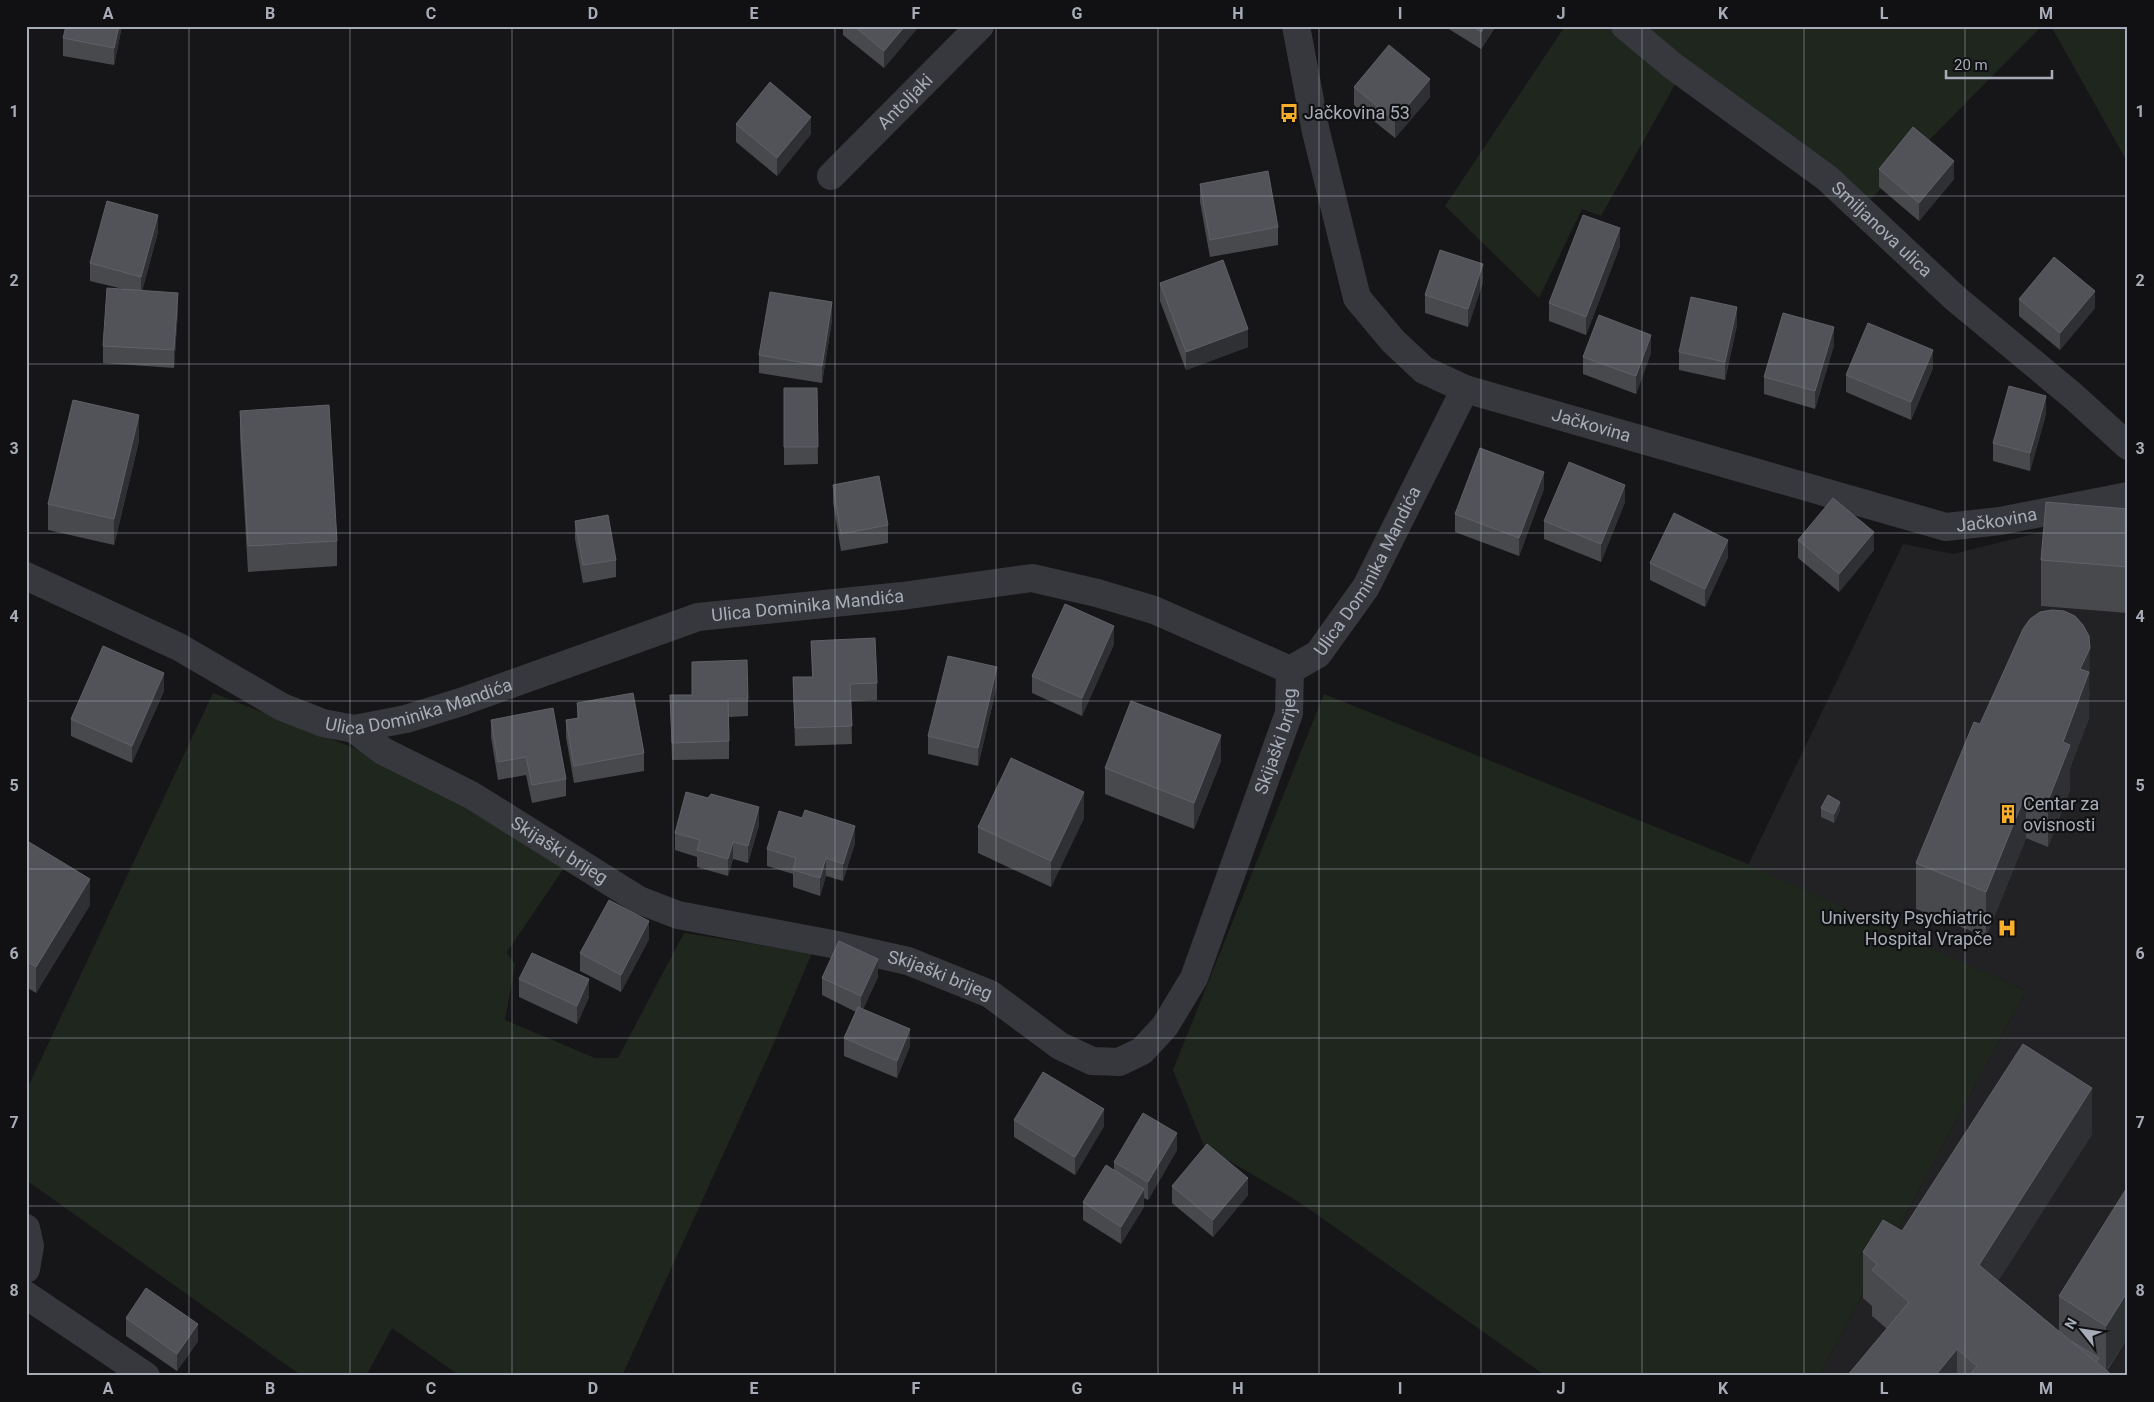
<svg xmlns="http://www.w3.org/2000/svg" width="2154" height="1402" font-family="Roboto,sans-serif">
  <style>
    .built { fill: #222225 }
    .green { fill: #1e261e }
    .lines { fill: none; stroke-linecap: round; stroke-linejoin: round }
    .minor { stroke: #37383d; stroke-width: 28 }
    .tertiary { stroke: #37383d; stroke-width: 28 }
    .wall { fill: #47494d }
    .shaded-wall { fill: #2f3033 }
    .building { fill: #525359; stroke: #5f6168 }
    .grid { fill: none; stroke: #a7adb8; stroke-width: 1; stroke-opacity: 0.55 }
    .labels { text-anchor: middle; stroke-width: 4.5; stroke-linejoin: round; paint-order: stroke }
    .street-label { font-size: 18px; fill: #a7adb8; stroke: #111113 }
    .poi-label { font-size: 18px; fill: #a7adb8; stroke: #111113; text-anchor: start }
    .neatline { fill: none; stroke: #a7adb8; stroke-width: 2 }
    .grid-label { font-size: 16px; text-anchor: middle; font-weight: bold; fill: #a7adb8 }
  </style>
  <rect width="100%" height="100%" fill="#161618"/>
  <polygon class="built" points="2128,511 2128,1376 1819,1376 2026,991 1748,865 1903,544 1953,554"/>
  <g class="green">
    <polygon points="1565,26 1607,26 1676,83 1601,216 1582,209 1539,298 1445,206"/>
    <polygon points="1641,26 2042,26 1866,204"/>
    <polygon points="2051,26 2128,26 2128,163"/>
    <polygon points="213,693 390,762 566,865 507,952 515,965 505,1020 595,1058 618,1058 684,933 812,953 770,1052 622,1376 460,1376 392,1328 366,1376 302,1376 26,1180 26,1091"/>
    <polygon points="1324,694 1748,864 2026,991 1819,1376 1546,1376 1299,1202 1204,1146 1173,1070"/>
  </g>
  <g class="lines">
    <g class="minor">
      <path id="s1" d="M1625 26 1673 66 1827 178 1955 298 2073 396 2128 446"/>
      <path id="s2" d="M831 176 980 26"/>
      <path id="s3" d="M354 729 383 751 471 795 639 900 678 915 832 944 908 961 990 994 1060 1046 1092 1061 1119 1062 1142 1051 1165 1026 1194 978 1289 713 1290 670"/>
      <polyline points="26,1228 30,1246 26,1269"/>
      <polyline points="26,1295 146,1376"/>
    </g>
    <g class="tertiary">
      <path id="s4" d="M1296 26 1316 132 1357 298 1393 341 1424 370 1465 389 1946 527 2000 521 2128 496"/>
      <path id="s5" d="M26 576 179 647 282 707 323 723 354 729 406 719 461 702 698 617 902 596 1032 578 1097 593 1154 610 1290 670 1318 654 1366 587 1465 389"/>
    </g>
  </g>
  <g class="wall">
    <polygon points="122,26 114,65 63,56 63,38"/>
    <polygon points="843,26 919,26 884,68 843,35"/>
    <polygon points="1444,26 1496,26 1481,49"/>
    <polygon points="1354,87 1430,97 1395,138 1354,105"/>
    <polygon points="736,124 811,134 777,176 736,142"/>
    <polygon points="1879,169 1954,179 1919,221 1879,187"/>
    <polygon points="1200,184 1278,227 1278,245 1210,257 1200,202"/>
    <polygon points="158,232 142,291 178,310 174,368 103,363 103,346 123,289 90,281 90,263"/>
    <polygon points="1620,246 1586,335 1549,321 1549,303"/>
    <polygon points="1483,282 1468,327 1425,313 1425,295"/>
    <polygon points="1160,283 1248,347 1186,370 1160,301"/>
    <polygon points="2019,299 2095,308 2060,350 2019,316"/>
    <polygon points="832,320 822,383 759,373 759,355"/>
    <polygon points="1737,325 1725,380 1679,370 1679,352"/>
    <polygon points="1834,345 1815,409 1764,394 1764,377"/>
    <polygon points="1651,353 1636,394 1583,374 1583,357"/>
    <polygon points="1933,368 1911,420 1846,392 1846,375"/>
    <polygon points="784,388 817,388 818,464 784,465"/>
    <polygon points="240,411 337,541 337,566 248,572 240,436"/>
    <polygon points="2046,414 2030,471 1993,461 1993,443"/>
    <polygon points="139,441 114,545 48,530 48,504"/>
    <polygon points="833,485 888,525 888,543 841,551 833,502"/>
    <polygon points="1544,489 1519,556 1455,532 1455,514"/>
    <polygon points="1625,502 1601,562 1544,539 1544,521"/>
    <polygon points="2128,509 2128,613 2041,606 2041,560"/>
    <polygon points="575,521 616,560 616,577 583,583 575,539"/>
    <polygon points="1798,540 1874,550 1839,592 1798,558"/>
    <polygon points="1728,557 1705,607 1650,580 1650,563"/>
    <polygon points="811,641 877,683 877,700 851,701 852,744 795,746 793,677 812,677"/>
    <polygon points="1114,644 1082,716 1032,693 1032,676"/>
    <polygon points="692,662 748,699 748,716 729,717 729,759 672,760 670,695 692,695"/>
    <polygon points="997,685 978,766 928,754 928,736"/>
    <polygon points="164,691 132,763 71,736 71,719"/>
    <polygon points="2090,694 2089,696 2089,718 2070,768 2070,790 2048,847 2026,838 1986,937 1916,909 1916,863 1980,724"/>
    <polygon points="577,703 644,753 644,771 574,783 566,737 566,720 577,718"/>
    <polygon points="491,720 566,779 566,796 532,803 526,775 498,780 491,737"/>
    <polygon points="1221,761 1194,829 1105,794 1105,768"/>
    <polygon points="1821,808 1840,810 1834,823 1821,817"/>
    <polygon points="1084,818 1051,887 978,853 978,827"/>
    <polygon points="759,825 748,863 733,859 728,876 697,867 697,857 675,850 675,833"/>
    <polygon points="855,843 843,881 826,876 820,896 793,887 793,874 767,866 767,849"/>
    <polygon points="26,846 90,905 36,993 26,987"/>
    <polygon points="649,939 621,992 580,971 580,953"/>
    <polygon points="878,977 863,1009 910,1046 897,1078 844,1056 844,1038 856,1012 822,995 822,978"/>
    <polygon points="519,979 589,997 577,1024 519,997"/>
    <polygon points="1014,1120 1104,1126 1075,1175 1014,1137"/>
    <polygon points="2092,1134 1998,1281 2059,1331 2059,1296 2128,1186 2128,1337 2107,1371 2113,1376 1847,1376 1887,1329 1872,1316 1872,1306 1863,1298 1863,1252 1902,1231"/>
    <polygon points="1177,1150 1148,1200 1144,1198 1144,1207 1121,1244 1083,1220 1083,1202 1114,1170 1114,1162"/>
    <polygon points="1172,1186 1248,1195 1213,1237 1172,1203"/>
    <polygon points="126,1318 198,1341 177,1371 126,1336"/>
  </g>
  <g class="shaded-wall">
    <polygon points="119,26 122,26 114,65 114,48"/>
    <polygon points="905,26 919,26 884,68 884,51"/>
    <polygon points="1485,26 1496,26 1481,49 1481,32"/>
    <polygon points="1430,79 1430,97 1395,138 1395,121"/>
    <polygon points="811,117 811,134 777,176 777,158"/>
    <polygon points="1954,161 1954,179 1919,221 1919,203"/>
    <polygon points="158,215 158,232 141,294 141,277"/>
    <polygon points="1620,228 1620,246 1586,335 1586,317"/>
    <polygon points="1483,264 1483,282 1468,327 1468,309"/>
    <polygon points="2095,291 2095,308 2060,350 2060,333"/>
    <polygon points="178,293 178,310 174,368 174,350"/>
    <polygon points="832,302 832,320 822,383 822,366"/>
    <polygon points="1737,307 1737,325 1725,380 1725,362"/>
    <polygon points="1834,327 1834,345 1815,409 1815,391"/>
    <polygon points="1248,329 1248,347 1186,370 1186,352"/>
    <polygon points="1651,335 1651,353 1636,394 1636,376"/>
    <polygon points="1933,350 1933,368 1911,420 1911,402"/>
    <polygon points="2046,396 2046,414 2030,471 2030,453"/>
    <polygon points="139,415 139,441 114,545 114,519"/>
    <polygon points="1544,472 1544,489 1519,556 1519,538"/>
    <polygon points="1625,485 1625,502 1601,562 1601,544"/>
    <polygon points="1874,532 1874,550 1839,592 1839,574"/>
    <polygon points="1728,540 1728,557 1705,607 1705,589"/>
    <polygon points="1114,626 1114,644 1082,716 1082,698"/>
    <polygon points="2090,648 2089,718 2070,768 2070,790 2048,847 2048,801 2080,669"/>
    <polygon points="997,667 997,685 978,766 978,748"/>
    <polygon points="164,673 164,691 132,763 132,746"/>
    <polygon points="1221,735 1221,761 1194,829 1194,803"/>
    <polygon points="1084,792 1084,818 1051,887 1051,861"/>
    <polygon points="2026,793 2026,838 1986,937 1986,892"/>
    <polygon points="1840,802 1840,810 1834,823 1834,814"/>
    <polygon points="759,807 759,825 748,863 748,846"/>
    <polygon points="855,826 855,843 843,881 843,864"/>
    <polygon points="733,842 733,859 728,876 728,859"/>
    <polygon points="826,858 826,876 820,896 820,878"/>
    <polygon points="90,879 90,905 36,993 36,967"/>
    <polygon points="649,921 649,939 621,992 621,975"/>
    <polygon points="878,959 878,977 861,1014 861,996"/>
    <polygon points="589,979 589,997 577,1024 577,1006"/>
    <polygon points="910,1029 910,1046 897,1078 897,1061"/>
    <polygon points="2092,1088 2092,1134 1979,1311 1979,1265"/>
    <polygon points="1104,1109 1104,1126 1075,1175 1075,1157"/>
    <polygon points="1177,1133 1177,1150 1148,1200 1148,1182"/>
    <polygon points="1248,1178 1248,1195 1213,1237 1213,1220"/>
    <polygon points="1144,1189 1144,1207 1121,1244 1121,1227"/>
    <polygon points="2128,1291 2128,1337 2106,1371 2106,1326"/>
    <polygon points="198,1324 198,1341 177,1371 177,1354"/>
    <polygon points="1957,1349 1957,1376 1935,1376"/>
  </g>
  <g class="building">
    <polygon points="66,26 119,26 114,48 63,38"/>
    <polygon points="854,26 905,26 884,51"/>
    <polygon points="1472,26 1485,26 1481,32"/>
    <polygon points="1389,45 1430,79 1395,121 1354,87"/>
    <polygon points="770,82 811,117 777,158 736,124"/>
    <polygon points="1913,127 1954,161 1919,203 1879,169"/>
    <polygon points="1268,171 1278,227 1210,240 1200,184"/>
    <polygon points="107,201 158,215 141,277 90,263"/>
    <polygon points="1583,215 1620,228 1586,317 1549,303"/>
    <polygon points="1440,250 1483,264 1468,309 1425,295"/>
    <polygon points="2054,257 2095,291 2060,333 2019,299"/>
    <polygon points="1223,260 1248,329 1186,352 1160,283"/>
    <polygon points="107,288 178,293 174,350 103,346"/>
    <polygon points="770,292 832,302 822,366 759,355"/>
    <polygon points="1691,297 1737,307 1725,362 1679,352"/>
    <polygon points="1783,313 1834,327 1815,391 1764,377"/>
    <polygon points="1599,315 1651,335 1636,376 1583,357"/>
    <polygon points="1868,323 1933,350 1911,402 1846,375"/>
    <polygon points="2009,386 2046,396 2030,453 1993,443"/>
    <polygon points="784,388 817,388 818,447 784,447"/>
    <polygon points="73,400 139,415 114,519 48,504"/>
    <polygon points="329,405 337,541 248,546 240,411"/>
    <polygon points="1480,448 1544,472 1519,538 1455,514"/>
    <polygon points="1569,462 1625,485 1601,544 1544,521"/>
    <polygon points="879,476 888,525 841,534 833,485"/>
    <polygon points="1833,498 1874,532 1839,574 1798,540"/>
    <polygon points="2046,502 2128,509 2128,567 2041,560"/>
    <polygon points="1674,513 1728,540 1705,589 1650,563"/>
    <polygon points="608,515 616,560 583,565 575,521"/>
    <polygon points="1065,604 1114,626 1082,698 1032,676"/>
    <polygon points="2052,610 2064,611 2075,616 2083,625 2089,636 2090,648 2080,669 2089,672 2063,742 2070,745 2048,801 2026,793 1986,892 1916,863 1974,722 1980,724 2023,629 2030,619 2040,612"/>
    <polygon points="875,638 877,683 850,684 852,726 795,728 793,677 813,677 811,641"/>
    <polygon points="103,646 164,673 132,746 71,719"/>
    <polygon points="948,656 997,667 978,748 928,736"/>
    <polygon points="747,660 748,699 728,699 729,741 672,743 670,695 692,695 692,662"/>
    <polygon points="633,693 644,753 574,766 566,720 579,718 577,703"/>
    <polygon points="1131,701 1221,735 1194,803 1105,768"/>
    <polygon points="553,708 566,779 532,785 526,757 498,762 491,720"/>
    <polygon points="1011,758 1084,792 1051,861 978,827"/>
    <polygon points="686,792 708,798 711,794 759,807 748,846 733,842 728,859 697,850 700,840 675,833"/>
    <polygon points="1828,795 1840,802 1834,814 1821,808"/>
    <polygon points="805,810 855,826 843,864 826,858 820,878 793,870 796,858 767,849 779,811 802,818"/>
    <polygon points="29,842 90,879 36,967 26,961 26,846"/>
    <polygon points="609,900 649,921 621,975 580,953"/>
    <polygon points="839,941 878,959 861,996 822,978"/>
    <polygon points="532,953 589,979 577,1006 519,979"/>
    <polygon points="858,1007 910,1029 897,1061 844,1038"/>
    <polygon points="2023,1044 2092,1088 1979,1265 2113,1376 1969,1376 1977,1366 1957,1349 1935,1376 1847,1376 1909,1302 1872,1270 1877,1264 1863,1252 1883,1220 1902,1231"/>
    <polygon points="1043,1072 1104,1109 1075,1157 1014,1120"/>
    <polygon points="1143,1113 1177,1133 1148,1182 1114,1162"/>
    <polygon points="1207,1144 1248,1178 1213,1220 1172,1186"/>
    <polygon points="1106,1165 1144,1189 1121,1227 1083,1202"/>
    <polygon points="2128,1186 2128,1291 2106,1326 2059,1296"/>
    <polygon points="146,1288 198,1324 177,1354 126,1318"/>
    <polygon points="2071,1341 2099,1358 2096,1362"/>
  </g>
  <path class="grid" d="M189 26V1376M350 26V1376M512 26V1376M673 26V1376M835 26V1376M996 26V1376M1158 26V1376M1319 26V1376M1481 26V1376M1642 26V1376M1804 26V1376M1965 26V1376M26 196H2128M26 364H2128M26 533H2128M26 701H2128M26 869H2128M26 1038H2128M26 1206H2128"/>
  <defs>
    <g id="bus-bare" transform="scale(1.5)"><path d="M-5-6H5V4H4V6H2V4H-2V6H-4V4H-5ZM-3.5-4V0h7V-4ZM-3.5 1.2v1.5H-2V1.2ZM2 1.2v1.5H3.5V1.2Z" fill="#faaf2c" stroke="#111113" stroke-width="2.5" paint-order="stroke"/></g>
    <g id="building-bare" transform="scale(1.5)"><path d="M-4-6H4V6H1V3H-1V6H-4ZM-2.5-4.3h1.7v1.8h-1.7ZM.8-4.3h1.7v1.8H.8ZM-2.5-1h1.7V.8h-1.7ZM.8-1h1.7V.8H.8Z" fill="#faaf2c" stroke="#111113" stroke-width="2.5" paint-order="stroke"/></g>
    <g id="hospital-bare" transform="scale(1.5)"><path d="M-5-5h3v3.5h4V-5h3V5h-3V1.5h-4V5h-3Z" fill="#faaf2c" stroke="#111113" stroke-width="2.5" paint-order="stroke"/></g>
  </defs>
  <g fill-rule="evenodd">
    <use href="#bus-bare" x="1289" y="113"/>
    <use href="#building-bare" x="2008" y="814"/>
    <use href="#hospital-bare" x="2007" y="928"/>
  </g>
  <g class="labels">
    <g class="street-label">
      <text dy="6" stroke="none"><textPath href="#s2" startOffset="105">Antoljaki</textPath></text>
      <text dy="6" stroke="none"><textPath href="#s1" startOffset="328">Smiljanova ulica</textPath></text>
      <text dy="6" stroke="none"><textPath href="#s4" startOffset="554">Jačkovina</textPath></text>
      <text dy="6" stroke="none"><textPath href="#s4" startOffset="974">Jačkovina</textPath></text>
      <text dy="6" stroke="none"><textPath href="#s5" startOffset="1466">Ulica Dominika Mandića</textPath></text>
      <text dy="6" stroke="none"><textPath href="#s5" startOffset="836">Ulica Dominika Mandića</textPath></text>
      <text dy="6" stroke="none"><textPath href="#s5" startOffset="431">Ulica Dominika Mandića</textPath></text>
      <text dy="6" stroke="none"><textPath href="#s3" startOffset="1214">Skijaški brijeg</textPath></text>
      <text dy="6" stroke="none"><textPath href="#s3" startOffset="239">Skijaški brijeg</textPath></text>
      <text dy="6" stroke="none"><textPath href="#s3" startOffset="644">Skijaški brijeg</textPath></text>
    </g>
    <g class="poi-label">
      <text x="1304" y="119">Jačkovina 53</text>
      <text x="2023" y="810">Centar za<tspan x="2023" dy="21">ovisnosti</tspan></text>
      <text x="1992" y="924" text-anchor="end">University Psychiatric<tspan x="1992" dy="21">Hospital Vrapče</tspan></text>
    </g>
  </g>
  <rect width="2154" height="1402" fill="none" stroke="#111113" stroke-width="55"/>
  <g transform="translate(2082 1330) rotate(300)" stroke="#111113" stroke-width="4" paint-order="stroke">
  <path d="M0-4L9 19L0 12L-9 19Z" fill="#a7adb8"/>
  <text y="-8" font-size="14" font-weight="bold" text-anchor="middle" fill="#a7adb8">N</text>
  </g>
  <path d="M1946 70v8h106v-8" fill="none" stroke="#a7adb8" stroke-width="2.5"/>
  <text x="1954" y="70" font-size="15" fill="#a7adb8" stroke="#111113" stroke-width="4" paint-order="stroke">20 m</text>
  <rect x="28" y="28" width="2098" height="1346" class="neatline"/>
  <g class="grid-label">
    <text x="108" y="19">A</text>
    <text x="270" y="19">B</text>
    <text x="431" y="19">C</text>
    <text x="593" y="19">D</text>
    <text x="754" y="19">E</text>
    <text x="916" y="19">F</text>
    <text x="1077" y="19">G</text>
    <text x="1238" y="19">H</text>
    <text x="1400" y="19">I</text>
    <text x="1561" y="19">J</text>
    <text x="1723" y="19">K</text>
    <text x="1884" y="19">L</text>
    <text x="2046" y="19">M</text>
    <text x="14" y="117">1</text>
    <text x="2140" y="117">1</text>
    <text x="14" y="286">2</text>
    <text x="2140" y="286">2</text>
    <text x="14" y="454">3</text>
    <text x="2140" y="454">3</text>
    <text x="14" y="622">4</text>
    <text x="2140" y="622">4</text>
    <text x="14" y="791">5</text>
    <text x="2140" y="791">5</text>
    <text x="14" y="959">6</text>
    <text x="2140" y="959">6</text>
    <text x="14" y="1128">7</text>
    <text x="2140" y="1128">7</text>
    <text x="14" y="1296">8</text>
    <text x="2140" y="1296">8</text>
    <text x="108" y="1394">A</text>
    <text x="270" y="1394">B</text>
    <text x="431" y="1394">C</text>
    <text x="593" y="1394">D</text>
    <text x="754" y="1394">E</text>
    <text x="916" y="1394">F</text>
    <text x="1077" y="1394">G</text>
    <text x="1238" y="1394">H</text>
    <text x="1400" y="1394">I</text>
    <text x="1561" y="1394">J</text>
    <text x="1723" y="1394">K</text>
    <text x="1884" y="1394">L</text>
    <text x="2046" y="1394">M</text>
  </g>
</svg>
